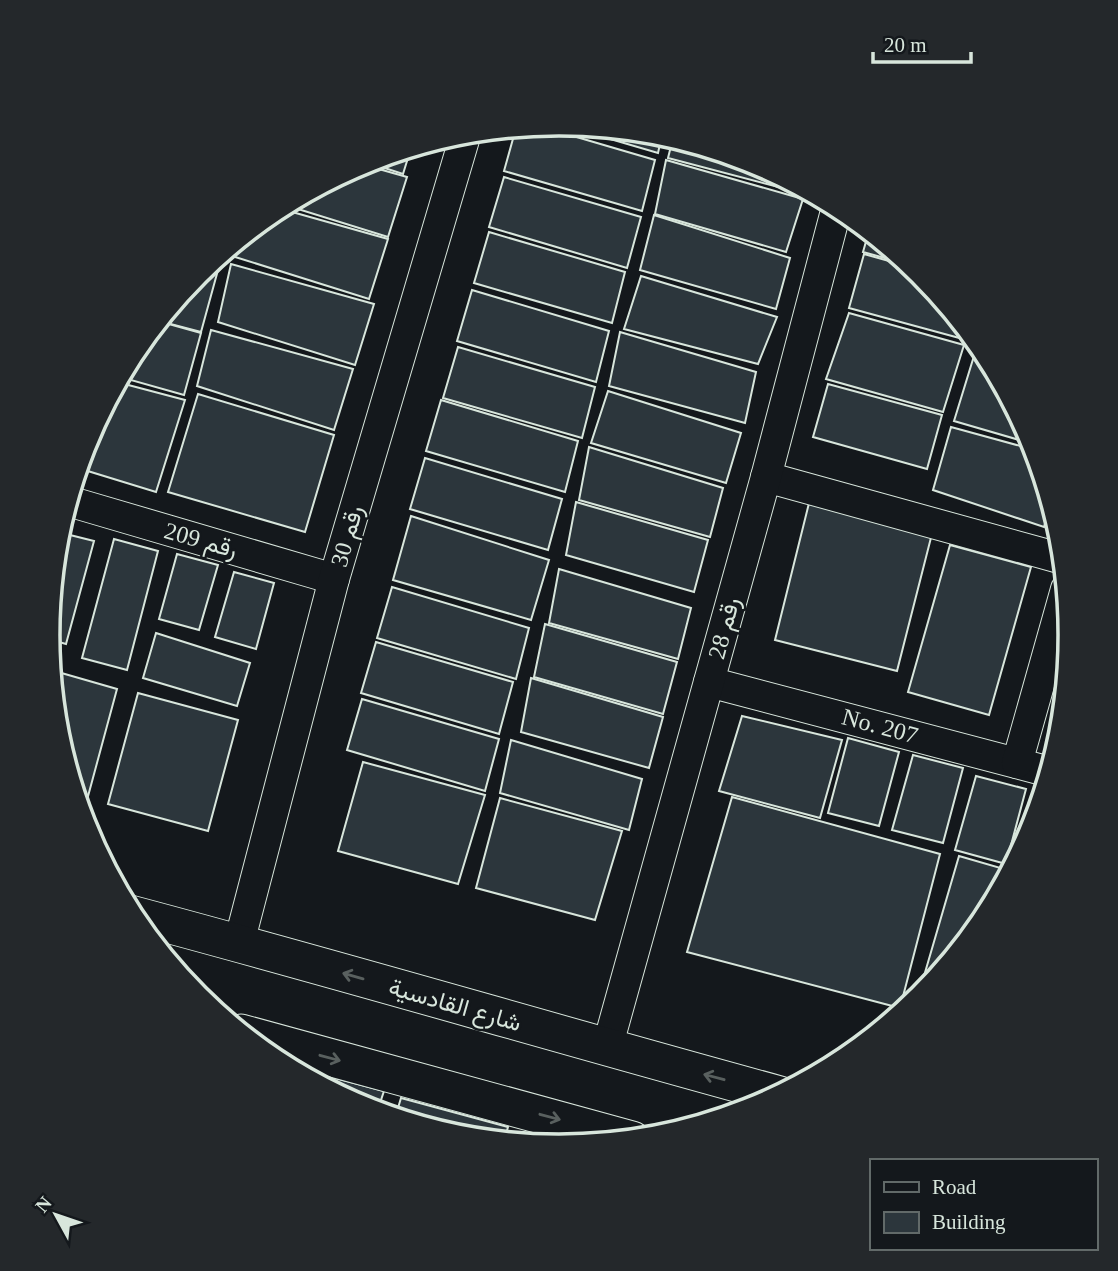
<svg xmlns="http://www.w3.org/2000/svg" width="1118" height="1271" font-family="'Times New Roman',Vazirmatn,serif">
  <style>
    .building { fill: #2c363c; stroke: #d8e6dc; stroke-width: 2 }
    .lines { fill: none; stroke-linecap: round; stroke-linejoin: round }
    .minor-casing { stroke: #d8e6dc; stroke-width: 32 }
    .tertiary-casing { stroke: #d8e6dc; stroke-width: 39 }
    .minor { stroke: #14181c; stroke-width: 30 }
    .tertiary { stroke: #14181c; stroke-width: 37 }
    .oneway { stroke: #59605f }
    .labels { text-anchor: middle; stroke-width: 5; stroke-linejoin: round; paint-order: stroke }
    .street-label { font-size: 24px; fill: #d8e6dc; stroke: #14181c }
    .rim { fill: none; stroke: #d8e6dc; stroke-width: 3.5 }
  </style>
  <rect width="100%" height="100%" fill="#14181c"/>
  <g class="building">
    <polygon points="559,124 659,134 662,135 658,153"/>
    <polygon points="539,126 655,160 642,211 504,171 516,128"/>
    <polygon points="673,138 755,163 809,192 809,195 668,158"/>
    <polygon points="411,148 403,174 366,162"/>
    <polygon points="666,160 803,199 786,252 655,214"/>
    <polygon points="361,164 407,177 388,237 285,205"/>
    <polygon points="504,177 641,217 627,268 489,227"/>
    <polygon points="278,208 388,239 369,299 232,256 235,243"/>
    <polygon points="654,215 790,258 776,309 640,270"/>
    <polygon points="869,231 910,265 863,252"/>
    <polygon points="489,232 625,272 612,323 474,283"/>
    <polygon points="222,253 218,268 207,266"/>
    <polygon points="864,254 914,268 921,274 966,329 963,339 849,308"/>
    <polygon points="231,264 374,304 355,365 218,322"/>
    <polygon points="205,267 218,270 201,332 159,321 197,273"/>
    <polygon points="641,276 777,317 758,364 624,329"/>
    <polygon points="472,290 609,331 596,382 457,341"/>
    <polygon points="849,313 964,345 943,412 826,379"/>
    <polygon points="158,321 201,333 184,395 120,377 134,351"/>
    <polygon points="211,330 353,369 334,430 197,386"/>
    <polygon points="620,332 756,372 745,423 609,386"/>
    <polygon points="978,343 985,352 1033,444 954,421"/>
    <polygon points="458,347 595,387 582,438 443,398"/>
    <polygon points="117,382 185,400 156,492 78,468 86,439"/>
    <polygon points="828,384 942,415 927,469 813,437"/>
    <polygon points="608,391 741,433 726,483 591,443"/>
    <polygon points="198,394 334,435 305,532 168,492"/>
    <polygon points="441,400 578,441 565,492 426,451"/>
    <polygon points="951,427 1035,450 1051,504 1044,527 933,490"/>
    <polygon points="589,447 723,488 710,537 579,500"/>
    <polygon points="425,458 562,499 548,550 410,509"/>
    <polygon points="813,487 936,518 897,671 775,640"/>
    <polygon points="576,502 708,540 694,592 566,555"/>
    <polygon points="411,516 549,560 531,620 393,580"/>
    <polygon points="58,532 94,541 66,644 48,639 47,636"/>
    <polygon points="114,539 158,551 127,670 82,658"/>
    <polygon points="950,545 1031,567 989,715 908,692"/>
    <polygon points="177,554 218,565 199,630 159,619"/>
    <polygon points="559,569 691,608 678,659 549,623"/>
    <polygon points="234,572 274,583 256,649 215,637"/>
    <polygon points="392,587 529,628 516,679 377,638"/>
    <polygon points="545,624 677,662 663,714 534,677"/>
    <polygon points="156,633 250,663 237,706 143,678"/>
    <polygon points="376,642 513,682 499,734 361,693"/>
    <polygon points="51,670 117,689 87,800 76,796 57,735"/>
    <polygon points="531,678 663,717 649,768 521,732"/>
    <polygon points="138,693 238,720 208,831 108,804"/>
    <polygon points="362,699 499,739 485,791 347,750"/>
    <polygon points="742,716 842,740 820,818 719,791"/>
    <polygon points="848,738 899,752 879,826 828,813"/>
    <polygon points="511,740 642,779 629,830 500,793"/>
    <polygon points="913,755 963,768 943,843 892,830"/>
    <polygon points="363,762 485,795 458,884 338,851"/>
    <polygon points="976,776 1026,789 1006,864 955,850"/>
    <polygon points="1036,791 1044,793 1032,832 1018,857"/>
    <polygon points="732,797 940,854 900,1008 687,952"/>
    <polygon points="500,798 622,831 595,920 476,888"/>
    <polygon points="959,856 1011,871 984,920 917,1000"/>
    <polygon points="278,1063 384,1091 377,1112 363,1108"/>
    <polygon points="401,1098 508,1127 504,1142 459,1137 395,1118"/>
  </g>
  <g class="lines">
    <g class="minor-casing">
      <g id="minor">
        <polyline points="766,477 1063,559"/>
        <polyline points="68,501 334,579"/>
        <polyline points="709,682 1050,772"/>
        <polyline points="1017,763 1066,589"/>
        <polyline points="239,943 334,579 466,133"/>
        <polyline points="607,1048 766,477 837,207"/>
      </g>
    </g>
    <g class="tertiary-casing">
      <g id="tertiary">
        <path d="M130 914C348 972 563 1036 780 1095"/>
        <polyline points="241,1033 632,1140"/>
      </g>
    </g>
    <use href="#minor" class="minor"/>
    <use href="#tertiary" class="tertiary"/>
  </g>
  <defs><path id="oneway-shaft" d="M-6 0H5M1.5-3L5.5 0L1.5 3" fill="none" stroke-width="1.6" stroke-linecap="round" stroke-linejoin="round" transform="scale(1.75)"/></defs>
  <g class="oneway">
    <use href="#oneway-shaft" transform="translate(353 976) rotate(-164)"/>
    <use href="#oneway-shaft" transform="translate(330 1058) rotate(15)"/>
    <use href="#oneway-shaft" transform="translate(714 1077) rotate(-165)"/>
    <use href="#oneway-shaft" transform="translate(550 1117) rotate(15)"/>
  </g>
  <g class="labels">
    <g class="street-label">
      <text transform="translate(347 536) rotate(-74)" y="8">رقم 30</text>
      <text transform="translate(201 540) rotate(16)" y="8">رقم 209</text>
      <text transform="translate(724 628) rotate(-75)" y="8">رقم 28</text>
      <text transform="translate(880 726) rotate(15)" y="8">No. 207</text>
      <text transform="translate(455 1005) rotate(16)" y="8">شارع القادسية</text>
    </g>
  </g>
  <path d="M0 0H1118V1271H0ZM60 635a499 499 0 1 1 998 0a499 499 0 1 1-998 0Z" fill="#24282b" fill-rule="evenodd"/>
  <path class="rim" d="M60 635a499 499 0 1 1 998 0a499 499 0 1 1-998 0Z"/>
  <rect x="870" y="1159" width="228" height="91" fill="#14181c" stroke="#626a69" stroke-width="2"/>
  <rect x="884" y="1182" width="35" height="10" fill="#14181c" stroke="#626a69" stroke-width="2"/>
  <text x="932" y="1194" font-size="21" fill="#d8e6dc">Road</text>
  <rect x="884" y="1212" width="35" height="21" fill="#2c363c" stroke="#626a69" stroke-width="2"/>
  <text x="932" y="1229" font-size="21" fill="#d8e6dc">Building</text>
  <g transform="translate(56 1215) rotate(310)" stroke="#14181c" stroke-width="5" paint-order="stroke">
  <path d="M0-5L12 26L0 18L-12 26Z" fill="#d8e6dc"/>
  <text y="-10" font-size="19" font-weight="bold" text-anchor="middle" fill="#d8e6dc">N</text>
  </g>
  <path d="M873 52v10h98v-10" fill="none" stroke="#d8e6dc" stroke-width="3.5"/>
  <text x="884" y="52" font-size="21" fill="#d8e6dc" stroke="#14181c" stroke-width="5" paint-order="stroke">20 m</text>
</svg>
